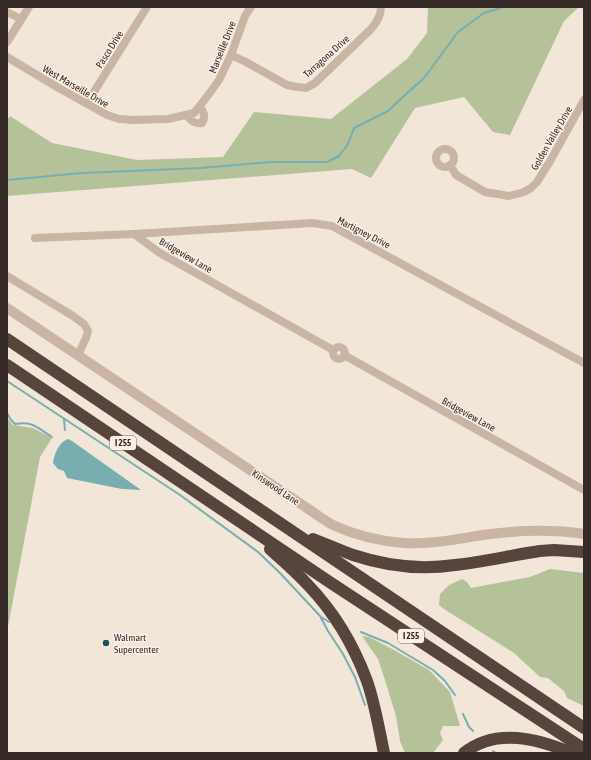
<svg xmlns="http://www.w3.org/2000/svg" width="591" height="760" font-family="'Asap Condensed',sans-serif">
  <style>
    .green { fill: #b4c199 }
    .water { fill: #78aeaf }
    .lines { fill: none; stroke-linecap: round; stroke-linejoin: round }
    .stream { stroke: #78aeaf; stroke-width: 2 }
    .minor { stroke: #cab5a5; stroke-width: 8 }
    .tertiary { stroke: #cab5a5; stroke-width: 10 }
    .motorway { stroke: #57453d; stroke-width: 12 }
    .poi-dot { fill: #1b5558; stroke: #faf0e6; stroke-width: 1.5 }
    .labels { text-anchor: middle; stroke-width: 3; stroke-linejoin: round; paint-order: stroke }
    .shield { fill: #faf0e6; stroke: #716660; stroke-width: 1 }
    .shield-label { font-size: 9px; font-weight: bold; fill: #362b27 }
    .street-label { font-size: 10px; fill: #362b27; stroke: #faf0e6 }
    .poi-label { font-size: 10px; fill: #362b27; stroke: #faf0e6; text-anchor: start }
  </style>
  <rect width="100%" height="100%" fill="#f2e6d9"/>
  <g class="green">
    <polygon points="428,7 579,7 564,21 510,135 493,132 464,97 415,108 371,178 352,169 7,196 7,120 10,116 52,143 137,160 223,157 254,112 331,119 407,59 427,33"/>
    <polygon points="7,418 13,425 33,428 52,438 40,457 7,632"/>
    <polygon points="550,569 584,573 584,706 567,698 564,691 548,678 540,677 514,653 444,609 439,605 440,594 449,585 462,579 467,582 471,588 530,577"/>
    <polygon points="362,636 369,637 394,650 429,670 450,692 460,726 443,726 440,733 443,740 433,753 405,753 400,741 396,716 385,680 378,659"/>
  </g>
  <path class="water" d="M68 439 72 441 141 490 122 489 67 478 64 471 58 469 53 463C54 454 59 442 68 439Z"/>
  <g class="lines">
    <g class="stream">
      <polyline points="7,180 82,173 201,168 271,162 327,162 339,156 348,144 354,128 388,111 406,94 424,78 458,32 484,13 504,7"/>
      <polyline points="7,381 180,495 258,552 280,573 321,617 329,622"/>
      <path d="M7 413 11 420 15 424C34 421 37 428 52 437"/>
      <polyline points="64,419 65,430"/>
      <polyline points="321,618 328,631 343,654 355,677 365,705"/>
      <polyline points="361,632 388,643 433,670 445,681 455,695"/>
      <polyline points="463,714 469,727 473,731"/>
      <polyline points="493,751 496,753"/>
    </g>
    <g class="minor">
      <polyline points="7,12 21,19"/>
      <polyline points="7,42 29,7"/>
      <path d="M231 55 246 62 287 85 297 87 306 88 315 83 371 29C377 22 381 16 381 7"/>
      <polyline points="7,57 57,87 107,115 119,119 133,120 168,119 194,113 206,98 219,80 231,55 245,16 251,7"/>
      <polyline points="87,103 147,7"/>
      <path d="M187 115C190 121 196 124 202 123 206 117 204 112 200 107"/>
      <circle cx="445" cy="158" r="9"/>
      <polyline points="450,165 456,175 485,192 509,196 524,192 531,188 537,182 549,163 584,100"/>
      <polyline points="134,234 160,253 333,350"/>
      <polyline points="35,238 134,234 313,223 332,226 584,363"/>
      <polyline points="7,276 73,316 84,324 88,331 86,338 78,355"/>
      <circle cx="339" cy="353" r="6"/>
      <polyline points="344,355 584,490"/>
    </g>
    <path class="tertiary" d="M7 308 307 508C316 514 325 521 335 526 355 535 381 541 403 543 432 545 461 538 490 534 522 530 552 529 584 534"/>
    <g class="motorway">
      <polyline points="7,339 584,728"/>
      <polyline points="7,365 331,583 584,749"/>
      <path d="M313 539C326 544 339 550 353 555 386 566 421 570 455 565 484 562 512 555 540 551L554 550 584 552"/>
      <path d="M270 549C283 561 296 572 308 585 334 612 354 646 367 681 375 704 379 729 384 753"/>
      <path d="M464 753C496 727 538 739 572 753"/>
    </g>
  </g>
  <circle class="poi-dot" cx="106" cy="643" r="4"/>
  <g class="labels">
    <g class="shield">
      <rect x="110" y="436" width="26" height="14" rx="3"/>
      <rect x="398" y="629" width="26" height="14" rx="3"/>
    </g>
    <g class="shield-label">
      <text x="123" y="446">I 255</text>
      <text x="411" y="639">I 255</text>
    </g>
    <g class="street-label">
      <text transform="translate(222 47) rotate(-68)" y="4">Marseille Drive</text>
      <text transform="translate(109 49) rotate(-58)" y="4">Pasco Drive</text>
      <text transform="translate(326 56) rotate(-42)" y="4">Tarragona Drive</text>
      <text transform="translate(76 86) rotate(30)" y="4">West Marseille Drive</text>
      <text transform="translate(551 138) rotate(-60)" y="4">Golden Valley Drive</text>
      <text transform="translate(364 232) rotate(27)" y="4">Martigney Drive</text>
      <text transform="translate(186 255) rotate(30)" y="4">Bridgeview Lane</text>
      <text transform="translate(469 414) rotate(29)" y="4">Bridgeview Lane</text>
      <text transform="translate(276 487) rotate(34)" y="4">Kinswood Lane</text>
    </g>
    <g class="poi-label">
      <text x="114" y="641">Walmart<tspan x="114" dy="12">Supercenter</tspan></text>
    </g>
  </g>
  <rect width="591" height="760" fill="none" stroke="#362b27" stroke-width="16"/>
</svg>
